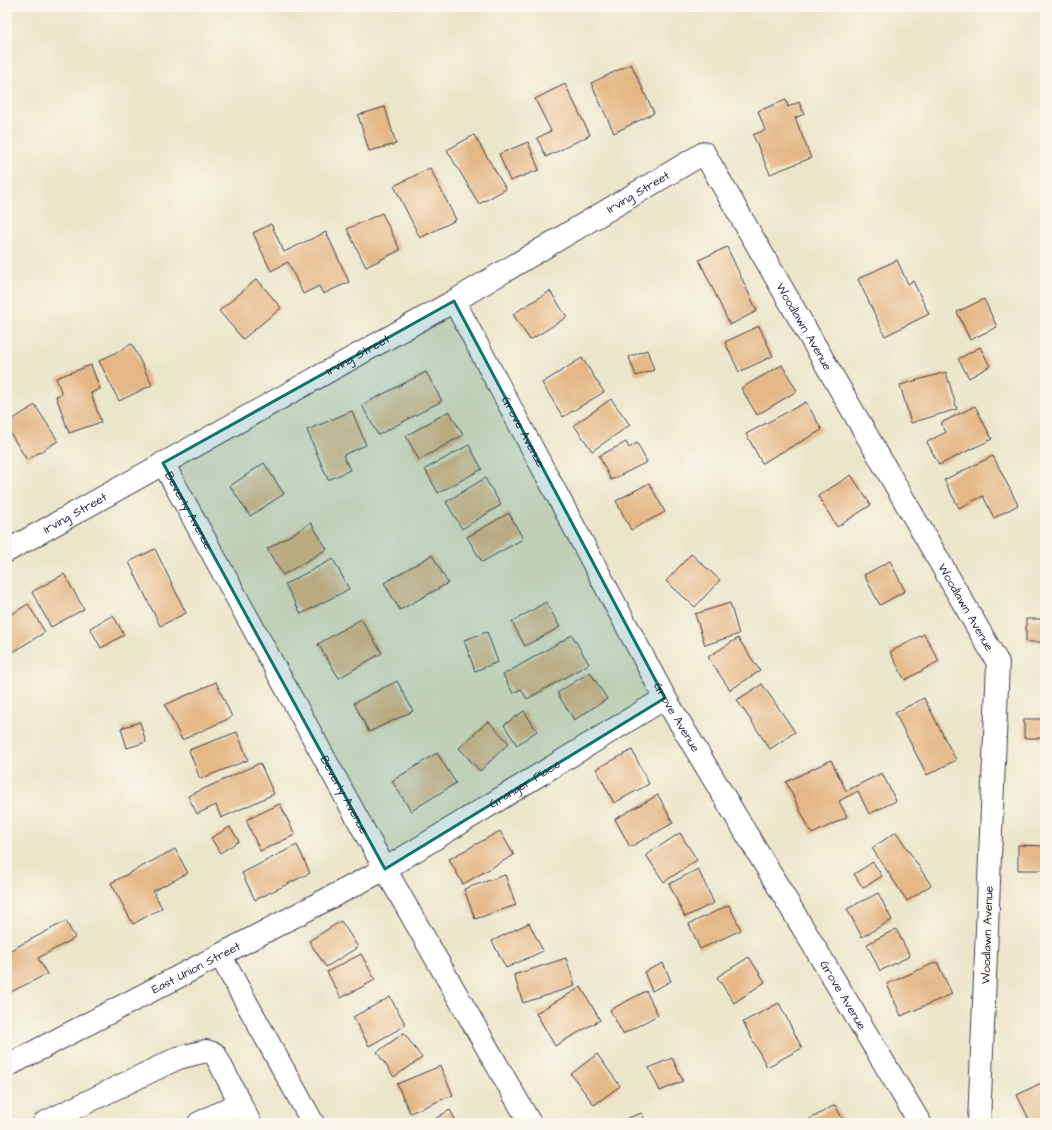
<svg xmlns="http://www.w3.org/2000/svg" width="1052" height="1130" font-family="'Architects Daughter',sans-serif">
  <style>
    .building { fill: #e4b785 }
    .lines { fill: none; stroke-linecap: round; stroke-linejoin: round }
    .minor-casing { stroke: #403f50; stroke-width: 24 }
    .minor { stroke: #fff; stroke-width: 22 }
    .marked { fill: #0f766e; fill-opacity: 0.2; stroke: #0f766e; stroke-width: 3; stroke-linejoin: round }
    .labels { text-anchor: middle; stroke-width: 3.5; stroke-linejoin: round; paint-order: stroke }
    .street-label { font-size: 12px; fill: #22223b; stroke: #fbf7ec }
  </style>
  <rect width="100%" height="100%" fill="#fbf7ec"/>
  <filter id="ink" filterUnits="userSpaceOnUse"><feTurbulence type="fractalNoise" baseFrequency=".025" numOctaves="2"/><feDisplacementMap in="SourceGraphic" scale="8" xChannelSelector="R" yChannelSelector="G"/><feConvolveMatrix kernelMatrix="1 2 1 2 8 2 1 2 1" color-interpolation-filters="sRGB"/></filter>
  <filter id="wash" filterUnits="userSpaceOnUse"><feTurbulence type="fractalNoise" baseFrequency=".012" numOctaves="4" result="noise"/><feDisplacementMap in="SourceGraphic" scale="16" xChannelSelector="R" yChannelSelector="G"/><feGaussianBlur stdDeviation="0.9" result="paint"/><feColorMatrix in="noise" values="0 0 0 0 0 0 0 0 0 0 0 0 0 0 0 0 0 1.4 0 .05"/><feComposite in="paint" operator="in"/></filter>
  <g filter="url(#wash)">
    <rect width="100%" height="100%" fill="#ebe6c9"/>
    <g id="blocks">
      <g class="building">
        <polygon points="631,64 654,113 614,133 591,83"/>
        <polygon points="565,84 590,135 546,157 537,138 551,131 535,99"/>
        <polygon points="786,100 788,107 799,102 804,114 795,118 811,158 770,174 753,135 765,130 758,111"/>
        <polygon points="385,107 396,144 369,151 358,115"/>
        <polygon points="474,135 506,189 479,204 447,150"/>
        <polygon points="528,142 539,170 510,181 499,154"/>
        <polygon points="430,168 456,220 420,238 394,186"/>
        <polygon points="382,213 400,250 366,267 347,229"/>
        <polygon points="271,224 284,252 326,232 349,282 323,294 319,286 303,294 288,262 271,271 253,233"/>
        <polygon points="727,247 757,311 730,325 699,260"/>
        <polygon points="897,260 908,284 913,281 929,314 885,336 858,279"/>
        <polygon points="257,279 281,308 243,339 219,311"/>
        <polygon points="550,291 567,317 530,340 513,314"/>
        <polygon points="984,299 997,327 970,340 957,312"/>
        <polygon points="759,326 773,356 739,372 725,342"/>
        <polygon points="132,344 152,385 119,401 99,361"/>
        <polygon points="980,347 990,366 969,378 958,359"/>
        <polygon points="647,350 654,370 636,376 629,357"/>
        <polygon points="582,358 604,392 563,417 542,383"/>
        <polygon points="91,365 100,389 91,393 101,422 69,433 56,396 62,394 56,378"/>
        <polygon points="782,365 797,391 757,415 741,388"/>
        <polygon points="426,372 442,401 378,435 362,405"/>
        <polygon points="946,372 957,409 911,423 900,385"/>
        <polygon points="611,399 630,425 592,451 574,425"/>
        <polygon points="806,402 822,430 762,463 746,434"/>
        <polygon points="35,405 58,441 27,460 7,428 7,423"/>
        <polygon points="975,406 992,439 939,465 927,442 946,432 941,423"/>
        <polygon points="352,411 366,445 343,455 350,470 328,480 307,430"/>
        <polygon points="449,411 463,435 419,460 406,436"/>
        <polygon points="626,442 629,448 637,443 647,462 611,480 599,456"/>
        <polygon points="469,445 482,469 438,493 425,469"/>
        <polygon points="993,456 1018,505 994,518 983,496 959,508 944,480"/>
        <polygon points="264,463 284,494 250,516 230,486"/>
        <polygon points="851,475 871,505 837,527 818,496"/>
        <polygon points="485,478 501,505 462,529 446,502"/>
        <polygon points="649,483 665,512 631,530 616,501"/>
        <polygon points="509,513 523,539 482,562 467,537"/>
        <polygon points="311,523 327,549 283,575 267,549"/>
        <polygon points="155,549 186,613 160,626 129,562"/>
        <polygon points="691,554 720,580 695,607 666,581"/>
        <polygon points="432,555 448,583 400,610 384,583"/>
        <polygon points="333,559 349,589 301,614 285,584"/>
        <polygon points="890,561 905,591 880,605 864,575"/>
        <polygon points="64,574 84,609 51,627 32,592"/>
        <polygon points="546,602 560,627 525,646 512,622"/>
        <polygon points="730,603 739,634 705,645 695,614"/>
        <polygon points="28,604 45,632 10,654 7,649 7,617"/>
        <polygon points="113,615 124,635 101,648 90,628"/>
        <polygon points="361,619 382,653 339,678 318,644"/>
        <rect x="1026" y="619" width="19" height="23"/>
        <polygon points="487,632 498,662 475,671 464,640"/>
        <polygon points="924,634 939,661 905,680 890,652"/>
        <polygon points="572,635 589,664 527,699 521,689 513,693 503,675"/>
        <polygon points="738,638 760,671 730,690 708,657"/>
        <polygon points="590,672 607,699 574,720 557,693"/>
        <polygon points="397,681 413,711 369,732 354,703"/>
        <polygon points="216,682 232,717 182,740 165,705"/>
        <polygon points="762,684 795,732 770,749 737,700"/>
        <polygon points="924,698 956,760 927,775 895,713"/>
        <polygon points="524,711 537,731 517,745 504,725"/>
        <rect x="1024" y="719" width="19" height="19"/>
        <polygon points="488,721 509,743 480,771 459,748"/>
        <polygon points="140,722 146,742 127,748 121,728"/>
        <polygon points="237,732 248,760 200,779 189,750"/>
        <polygon points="632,750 649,784 614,803 596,769"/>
        <polygon points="437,753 456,783 411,811 392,781"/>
        <polygon points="831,760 846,791 882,773 896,801 869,814 858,791 839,801 847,817 812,834 786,782"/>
        <polygon points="260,763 274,794 221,818 216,805 197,814 188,796"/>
        <polygon points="658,795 673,823 630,847 615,819"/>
        <polygon points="280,804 295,835 260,851 246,820"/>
        <polygon points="230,827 239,841 220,853 211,838"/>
        <polygon points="500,831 514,855 463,884 449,859"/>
        <polygon points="896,832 931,885 907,901 872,848"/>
        <polygon points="680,833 697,860 664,882 646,855"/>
        <polygon points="297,845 310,873 255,900 242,873"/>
        <polygon points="1018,845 1045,846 1045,870 1018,870"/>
        <polygon points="175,849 188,873 153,891 162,908 133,924 111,883"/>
        <polygon points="873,862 882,876 863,888 854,874"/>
        <polygon points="698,869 714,903 685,917 669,884"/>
        <polygon points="505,875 516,905 475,919 464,889"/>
        <polygon points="878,893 892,920 862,937 847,909"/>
        <polygon points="729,905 741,930 700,949 689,924"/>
        <polygon points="66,921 75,938 38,958 47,974 7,994 7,952"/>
        <polygon points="341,921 358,947 326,967 309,941"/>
        <polygon points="529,923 543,951 506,968 492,941"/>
        <polygon points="896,929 910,956 880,971 867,944"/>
        <polygon points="361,954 375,980 341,998 327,972"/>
        <polygon points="749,957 765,982 734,1003 717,977"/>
        <polygon points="566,958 575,986 523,1003 514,975"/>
        <polygon points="937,962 952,994 901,1016 887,984"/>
        <polygon points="663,963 671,981 652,991 644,972"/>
        <polygon points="581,987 600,1020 555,1046 536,1013"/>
        <polygon points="646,991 658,1015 623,1034 610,1010"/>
        <polygon points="390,997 406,1025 369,1046 353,1017"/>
        <polygon points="779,1003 802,1048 767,1067 743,1022"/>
        <polygon points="404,1033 422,1058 394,1077 377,1052"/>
        <polygon points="597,1054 620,1086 594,1105 571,1074"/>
        <polygon points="672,1058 683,1081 660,1091 649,1068"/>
        <polygon points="440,1066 453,1095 410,1113 397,1084"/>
        <polygon points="1045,1081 1045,1123 1031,1123 1017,1095"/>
        <polygon points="835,1105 845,1123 803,1123"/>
        <polygon points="450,1110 457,1123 428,1123"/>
        <polygon points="642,1113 646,1123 614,1123"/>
      </g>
    </g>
  </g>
  <g filter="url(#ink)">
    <use href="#blocks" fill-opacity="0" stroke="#403f50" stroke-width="1"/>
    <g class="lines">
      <g class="minor-casing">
        <g id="minor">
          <path id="s1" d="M454 301 665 698 920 1123"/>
          <path id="s2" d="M163 463 385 869 530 1123"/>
          <path id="s3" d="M7 551 454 301 704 153 998 663 979 1123"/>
          <polyline points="220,955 313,1123"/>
          <path id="s4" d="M7 1066 385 869 665 698"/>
          <polyline points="44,1123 178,1058 206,1051 215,1054 240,1103"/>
          <polyline points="199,1123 240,1103 250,1123"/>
        </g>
      </g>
      <use href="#minor" class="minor"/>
    </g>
  </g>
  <path class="marked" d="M454 301 665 698 385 869 163 463Z"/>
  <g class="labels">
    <g class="street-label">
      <text dy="4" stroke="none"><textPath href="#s3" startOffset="726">Irving Street</textPath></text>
      <text dy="4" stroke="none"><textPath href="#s3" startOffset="1003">Woodlawn Avenue</textPath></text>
      <text dy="4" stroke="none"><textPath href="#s3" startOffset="402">Irving Street</textPath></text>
      <text dy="4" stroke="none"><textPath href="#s1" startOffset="148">Grove Avenue</textPath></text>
      <text dy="4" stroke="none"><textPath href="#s2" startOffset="54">Beverly Avenue</textPath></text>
      <text dy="4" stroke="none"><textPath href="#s3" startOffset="78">Irving Street</textPath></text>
      <text dy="4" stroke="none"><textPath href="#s3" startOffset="1327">Woodlawn Avenue</textPath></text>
      <text dy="4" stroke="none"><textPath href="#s1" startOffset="472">Grove Avenue</textPath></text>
      <text dy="4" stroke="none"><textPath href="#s4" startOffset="590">Granger Place</textPath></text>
      <text dy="4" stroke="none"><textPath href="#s2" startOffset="378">Beverly Avenue</textPath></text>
      <text transform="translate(987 935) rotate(-88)" y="4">Woodlawn Avenue</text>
      <text dy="4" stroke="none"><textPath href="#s4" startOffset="213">East Union Street</textPath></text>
      <text dy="4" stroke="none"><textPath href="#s1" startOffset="796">Grove Avenue</textPath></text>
    </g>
  </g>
  <rect width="1052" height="1130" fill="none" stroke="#fbf7ec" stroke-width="24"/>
</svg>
